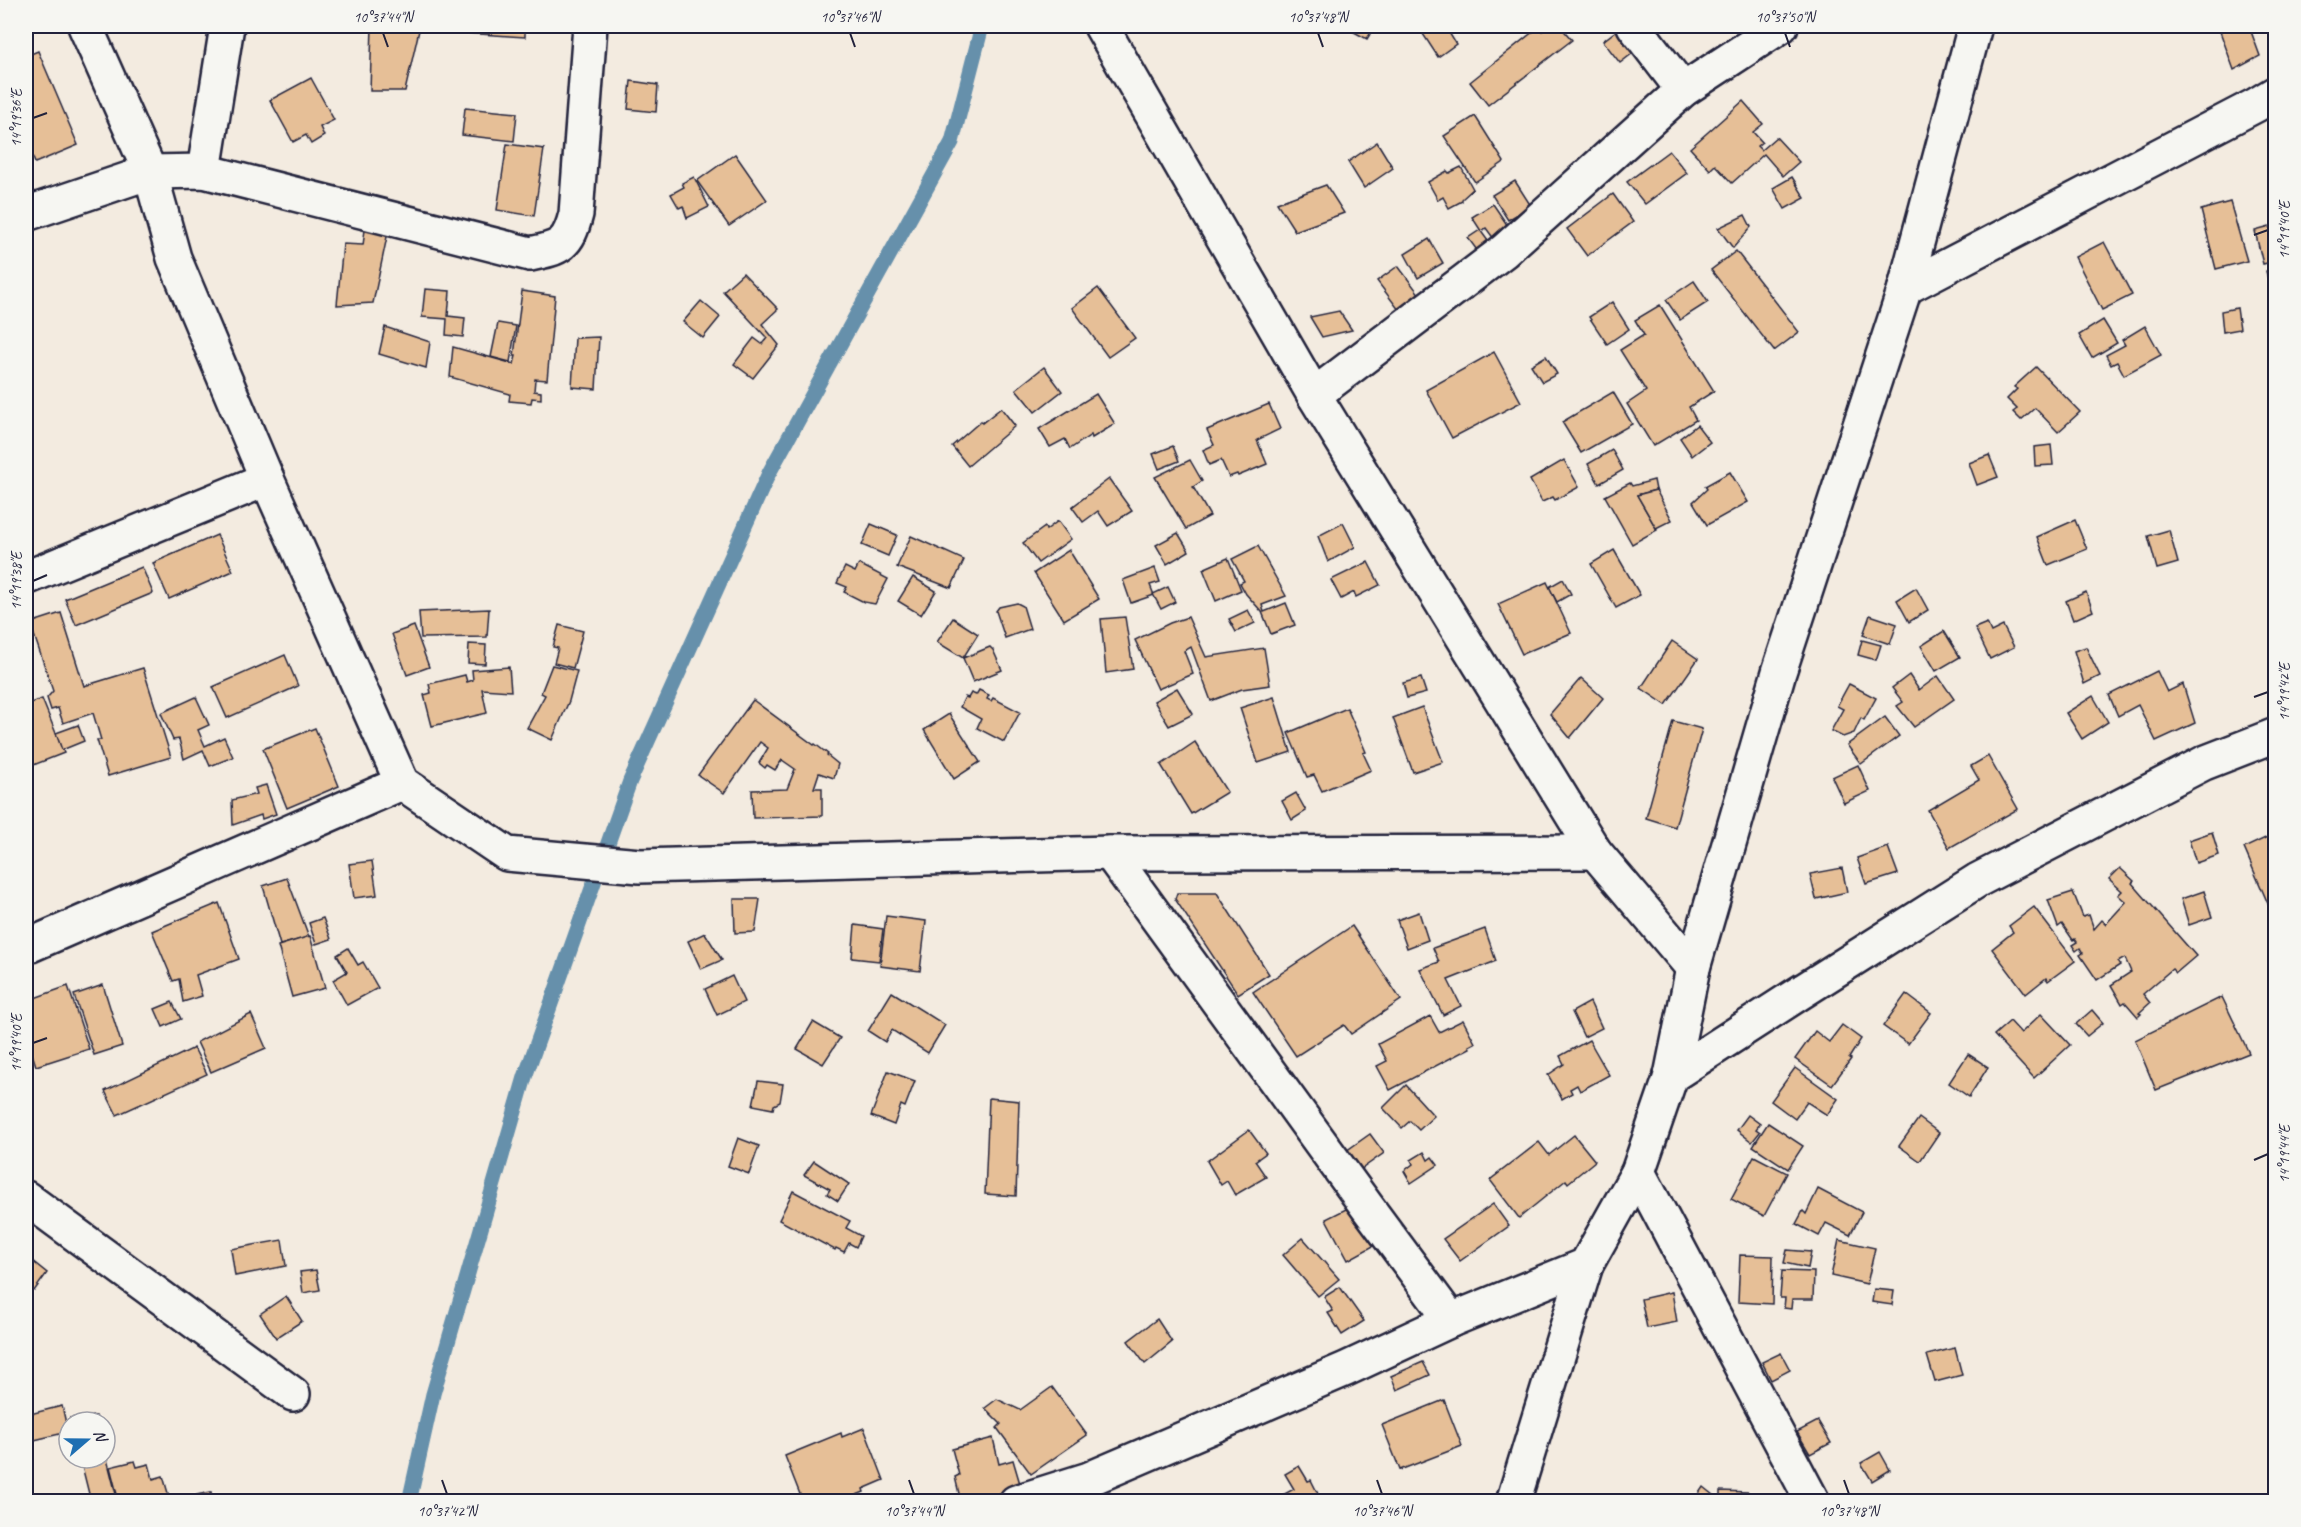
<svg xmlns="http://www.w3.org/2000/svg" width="2301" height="1527" font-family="Caveat,sans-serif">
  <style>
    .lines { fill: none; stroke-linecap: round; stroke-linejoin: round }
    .stream { stroke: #6690ab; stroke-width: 15 }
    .building { fill: #e6bf97; stroke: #22223b; stroke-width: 1.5 }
    .minor-casing { stroke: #22223b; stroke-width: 38 }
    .minor { stroke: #f6f6f2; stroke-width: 33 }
    .ticks { fill: none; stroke: #22223b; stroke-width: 2 }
    .neatline { fill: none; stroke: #22223b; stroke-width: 2 }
    .ticks-label { font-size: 15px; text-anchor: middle; fill: #22223b }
  </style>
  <rect width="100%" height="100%" fill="#f3ebe0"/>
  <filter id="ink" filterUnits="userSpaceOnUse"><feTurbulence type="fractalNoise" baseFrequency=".0167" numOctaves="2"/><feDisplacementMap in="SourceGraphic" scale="12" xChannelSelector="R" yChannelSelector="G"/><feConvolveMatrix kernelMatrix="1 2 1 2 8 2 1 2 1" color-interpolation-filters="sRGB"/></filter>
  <g filter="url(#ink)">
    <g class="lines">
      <polyline class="stream" points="409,1502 433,1394 525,1077 630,781 769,473 952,142 982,26"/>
    </g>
    <g class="building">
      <polygon points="372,26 420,26 405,91 370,91"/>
      <polygon points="421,26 525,26 525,37 420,30"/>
      <polygon points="1343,26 1375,26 1367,39"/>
      <polygon points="1435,26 1445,26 1456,44 1438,57 1423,34"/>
      <polygon points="1550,26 1560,26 1572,40 1488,105 1470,82 1539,27 1542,31"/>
      <polygon points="2218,26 2249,26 2260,56 2234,70"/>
      <polygon points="1621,27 1638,49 1620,63 1603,41"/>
      <polygon points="38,51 78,145 35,163 26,140 26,56"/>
      <polygon points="311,78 334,120 320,127 324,136 311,144 306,135 293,142 270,100"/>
      <polygon points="631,81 658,85 656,112 628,109"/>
      <polygon points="1743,101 1763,124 1753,132 1762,142 1757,146 1761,150 1776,137 1799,162 1783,176 1764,154 1732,183 1715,165 1710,170 1690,148"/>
      <polygon points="465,108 517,113 514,141 462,135"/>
      <polygon points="1475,116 1504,162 1475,182 1444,136"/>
      <polygon points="1377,142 1393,168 1364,188 1348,162"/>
      <polygon points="507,144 544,149 534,216 497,210"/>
      <polygon points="1669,151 1687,173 1645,204 1627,182"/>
      <polygon points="735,154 767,200 729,226 697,181"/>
      <polygon points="1461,167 1473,189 1462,199 1462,201 1449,208 1443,197 1438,200 1428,182 1447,171 1449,173"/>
      <polygon points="694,177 709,207 687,218 683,206 679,208 671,194 684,187 682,183"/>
      <polygon points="1792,177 1805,198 1785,209 1773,188"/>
      <polygon points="1515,181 1531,206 1508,220 1492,195"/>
      <polygon points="1326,185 1344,213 1295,231 1277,203"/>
      <polygon points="1613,194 1633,222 1587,256 1567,229"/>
      <polygon points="2230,202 2247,261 2216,269 2201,210"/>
      <polygon points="1493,204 1510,229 1494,239 1486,228 1481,231 1472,217"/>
      <polygon points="1745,215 1751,227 1733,248 1718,228"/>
      <polygon points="2270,227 2276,248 2276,261 2263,264 2255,231"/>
      <polygon points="365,230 388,232 373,303 337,305 343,244 363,245"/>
      <polygon points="1480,230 1491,245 1479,253 1468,238"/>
      <polygon points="1429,239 1443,263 1418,278 1405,254"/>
      <polygon points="2104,242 2132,295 2102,310 2075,257"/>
      <polygon points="1736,251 1799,332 1774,351 1711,270"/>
      <polygon points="1398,266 1420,295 1399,310 1377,281"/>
      <polygon points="2276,269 2276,296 2272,296 2266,271"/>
      <polygon points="743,273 778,309 762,324 779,345 753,378 734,364 754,338 762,344 767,338 723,291"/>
      <polygon points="1694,281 1708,302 1680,320 1666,300"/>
      <polygon points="1098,288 1135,338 1108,357 1072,308"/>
      <polygon points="425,289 450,291 448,316 465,318 463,337 446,335 447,319 422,317"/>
      <polygon points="522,291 555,296 547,380 535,379 534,391 541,392 541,399 532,398 531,403 509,401 510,394 450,377 453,347 514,364 516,356 514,356"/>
      <polygon points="701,301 720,317 703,338 683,322"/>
      <polygon points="1612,302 1629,329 1607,344 1589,317"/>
      <polygon points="1660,305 1714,391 1689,407 1696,420 1653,446 1627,404 1646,391 1620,350 1644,335 1635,320"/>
      <polygon points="2237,308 2240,329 2223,332 2221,311"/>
      <polygon points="1339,311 1352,330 1322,337 1310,317"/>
      <polygon points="2103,320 2117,343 2092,358 2079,335"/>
      <polygon points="498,323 516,326 510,362 491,357"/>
      <polygon points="2145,326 2161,355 2124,375 2117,362 2111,365 2106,355 2125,345 2122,340"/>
      <polygon points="385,327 430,342 426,368 379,354"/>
      <polygon points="599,337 596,389 572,387 575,338"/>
      <polygon points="1494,352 1521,402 1452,438 1426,390"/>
      <polygon points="1546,356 1557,374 1542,382 1531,365"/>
      <polygon points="1044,367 1062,391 1035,412 1016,389"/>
      <polygon points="2036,367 2080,412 2058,432 2035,408 2021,420 2013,412 2017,409 2007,399 2017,389 2014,387"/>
      <polygon points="1613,392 1632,424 1581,453 1562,422"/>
      <polygon points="1096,394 1115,424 1092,438 1091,435 1070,449 1065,439 1050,447 1039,429"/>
      <polygon points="1269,404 1280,429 1257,440 1267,464 1238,476 1237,474 1229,477 1221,460 1209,465 1203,450 1214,445 1207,430"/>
      <polygon points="1001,408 1015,426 968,466 952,446 981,421 982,423"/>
      <polygon points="1697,425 1710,442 1692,456 1680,438"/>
      <polygon points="2051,445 2053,465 2035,466 2034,447"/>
      <polygon points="1173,446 1179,461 1159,469 1153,454"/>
      <polygon points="1612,450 1623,470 1599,484 1588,464"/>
      <polygon points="1989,455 1998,477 1977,485 1969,463"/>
      <polygon points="1190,460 1202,481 1193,487 1210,516 1186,529 1155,477"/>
      <polygon points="1564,460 1579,487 1555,500 1553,497 1542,502 1530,480"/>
      <polygon points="1730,472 1748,502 1707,525 1693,502 1707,489 1705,486"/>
      <polygon points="1109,479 1132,511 1108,526 1098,511 1083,522 1072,507"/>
      <polygon points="1654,480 1656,490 1637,495 1657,530 1632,544 1605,496 1630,483 1632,486"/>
      <polygon points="1656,490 1672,520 1656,528 1637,495"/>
      <polygon points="2075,520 2087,549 2048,565 2037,537"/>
      <polygon points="1058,521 1071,539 1038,563 1023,543 1045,527 1046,530"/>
      <polygon points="1343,523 1355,547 1328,562 1318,536"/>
      <polygon points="871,524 897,535 888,556 862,545"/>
      <polygon points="2169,530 2178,563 2157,569 2148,536"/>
      <polygon points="1178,533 1189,551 1167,564 1156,545"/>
      <polygon points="217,535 233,571 169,599 153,563"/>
      <polygon points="911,536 964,560 951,588 897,567"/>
      <polygon points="1258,546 1286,596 1262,605 1264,612 1286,603 1295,625 1271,634 1262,612 1246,594 1240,583 1244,581 1232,559"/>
      <polygon points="1069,550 1099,599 1064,620 1034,573"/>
      <polygon points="1614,550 1640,595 1616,608 1591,564"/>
      <polygon points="1228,558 1241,590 1216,601 1203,569"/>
      <polygon points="1368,562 1380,585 1356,597 1354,592 1341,599 1331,580"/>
      <polygon points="859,564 888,579 875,604 864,602 844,592 847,587 837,583 845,567 855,572"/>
      <polygon points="142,567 153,593 76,625 65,599"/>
      <polygon points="1155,568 1160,582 1150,585 1154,595 1131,603 1123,580"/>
      <polygon points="913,577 936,591 921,615 898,601"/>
      <polygon points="1563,579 1571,594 1557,602 1549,587"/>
      <polygon points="1547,582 1571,633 1522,654 1498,604"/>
      <polygon points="1168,587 1175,602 1161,609 1153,594"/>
      <polygon points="1916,588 1928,610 1909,622 1897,600"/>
      <polygon points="2086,592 2093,611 2073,620 2066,601"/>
      <polygon points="1017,603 1023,606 1030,629 1005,638 996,611 999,607"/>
      <polygon points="489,609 487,637 421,638 419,612"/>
      <polygon points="1248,610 1255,623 1236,632 1229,619"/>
      <polygon points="61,613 84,686 143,668 171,757 108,776 97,740 101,740 93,713 63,723 58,708 51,710 47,698 53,691 30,623"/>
      <polygon points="1870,615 1897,624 1890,644 1863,635"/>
      <polygon points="1125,617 1133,669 1106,673 1101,619"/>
      <polygon points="1188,617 1206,657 1264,648 1270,685 1242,689 1211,701 1191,647 1184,651 1193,674 1158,689 1135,640 1170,623"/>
      <polygon points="953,618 978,634 963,658 937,642"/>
      <polygon points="1987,623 1991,632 2003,626 2014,647 1990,659 1975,628"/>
      <polygon points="559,625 583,631 573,668 554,663 558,648 553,647"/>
      <polygon points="414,626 429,667 407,675 392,634"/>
      <polygon points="1944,631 1960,657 1936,671 1921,646"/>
      <polygon points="1862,640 1881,645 1876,660 1858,655"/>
      <polygon points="1672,641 1698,659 1666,705 1641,688"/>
      <polygon points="469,644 486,645 485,664 468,663"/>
      <polygon points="990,647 993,650 1002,670 973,682 963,658"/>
      <polygon points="2086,647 2100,676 2084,684 2074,651"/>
      <polygon points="285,655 298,686 227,718 213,687"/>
      <polygon points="552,665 577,671 569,701 552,740 527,728 545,695 541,693"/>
      <polygon points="509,667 511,691 482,689 487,713 432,726 424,695 431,693 429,684 465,675 467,682 473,680 472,670"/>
      <polygon points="2157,671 2167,692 2183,684 2195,723 2156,741 2138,705 2118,716 2109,695"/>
      <polygon points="1909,675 1919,690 1938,676 1954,699 1914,727 1897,706 1903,702 1892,688"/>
      <polygon points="1421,678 1426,693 1407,698 1403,683"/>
      <polygon points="1581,678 1603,698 1570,738 1550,714"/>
      <polygon points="1849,684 1876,698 1864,720 1861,718 1854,733 1843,737 1831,731 1843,709 1837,706"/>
      <polygon points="1177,688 1193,714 1169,726 1154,701"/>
      <polygon points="979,690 989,695 987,699 991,701 993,698 1020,712 1004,742 977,728 981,719 960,707 965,697 968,698 971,693 976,695"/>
      <polygon points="2093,696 2108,722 2082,739 2066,713"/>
      <polygon points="196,697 209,725 198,730 205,746 224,737 233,757 210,766 203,750 184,759 179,739 173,740 161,713"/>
      <polygon points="1274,697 1291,752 1258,763 1240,708"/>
      <polygon points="42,699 64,753 26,768 26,705"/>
      <polygon points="753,700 814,745 815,744 828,754 827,755 838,764 834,778 819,773 814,788 822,788 822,816 753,818 752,790 787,789 795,769 782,760 775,770 767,765 765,768 759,763 768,748 760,742 724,793 698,775"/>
      <polygon points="1422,707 1443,762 1413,772 1393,718"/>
      <polygon points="1347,708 1366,752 1363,753 1371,770 1322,791 1314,775 1307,777 1288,733"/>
      <polygon points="949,714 980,762 954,779 924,730"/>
      <polygon points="1885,717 1899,736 1861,764 1847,745"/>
      <polygon points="1673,721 1702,729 1675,827 1646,818"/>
      <polygon points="78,725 84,741 62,750 56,733"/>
      <polygon points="315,728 339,786 287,808 263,749"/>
      <polygon points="1195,742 1227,792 1191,814 1161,765"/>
      <polygon points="1988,756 2018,809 1949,848 1928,810 1979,780 1971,766"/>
      <polygon points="1858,765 1870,791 1844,803 1832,777"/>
      <polygon points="266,785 276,814 262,819 261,815 233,825 232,800 257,794 255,788"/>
      <polygon points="1296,793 1306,811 1292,820 1282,801"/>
      <polygon points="2212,832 2219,855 2196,863 2189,840"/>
      <polygon points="2276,833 2276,903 2269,906 2244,848"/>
      <polygon points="1888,847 1898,874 1866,884 1857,858"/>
      <polygon points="372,861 377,895 354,898 349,864"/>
      <polygon points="1842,868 1847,892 1816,899 1810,874"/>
      <polygon points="2120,868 2134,881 2132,883 2196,956 2176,973 2172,969 2143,994 2150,1003 2139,1013 2141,1014 2138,1017 2125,1002 2122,1004 2111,985 2131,972 2125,958 2118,962 2120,965 2097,980 2080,955 2083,953 2080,948 2076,951 2072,945 2077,942 2075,939 2073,940 2062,924 2058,927 2048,900 2073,892 2083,917 2089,915 2094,929 2102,920 2106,924 2126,902 2118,895 2122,891 2109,879"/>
      <polygon points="287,878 309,937 280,945 263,886"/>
      <polygon points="2204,891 2212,917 2189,925 2181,899"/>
      <polygon points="1177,893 1217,893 1269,974 1238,994 1175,899"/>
      <polygon points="734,899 760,899 755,932 735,933"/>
      <polygon points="219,903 239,959 196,975 202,996 183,1002 179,979 173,981 152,931"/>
      <polygon points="2034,907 2075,961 2048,981 2046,978 2026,994 1992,949 2013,932 2009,926"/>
      <polygon points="1419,912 1428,940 1407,948 1397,920"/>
      <polygon points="886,916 926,921 920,971 880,966"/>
      <polygon points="323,918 331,939 316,944 309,923"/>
      <polygon points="855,925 883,929 879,961 852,958"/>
      <polygon points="1352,926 1401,1000 1351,1034 1344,1025 1296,1056 1253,992"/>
      <polygon points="1485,929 1496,961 1448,980 1461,1006 1443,1015 1420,969 1439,962 1433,948"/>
      <polygon points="705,933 722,960 701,969 688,941"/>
      <polygon points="310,936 325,988 292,997 278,946"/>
      <polygon points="348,948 358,965 363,962 378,988 347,1005 333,980 347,972 337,955"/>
      <polygon points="732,976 744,1002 717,1015 705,989"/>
      <polygon points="103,985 122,1046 94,1055 74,995"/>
      <polygon points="68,986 89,1049 36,1066 26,1035 26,1001"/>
      <polygon points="892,992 945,1025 928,1053 892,1030 885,1042 868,1031"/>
      <polygon points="1906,994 1931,1013 1908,1044 1883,1026"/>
      <polygon points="2222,997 2249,1053 2156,1090 2135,1040"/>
      <polygon points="172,1002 181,1019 163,1027 155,1009"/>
      <polygon points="1590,1002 1602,1028 1584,1037 1572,1012"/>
      <polygon points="2092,1010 2103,1023 2087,1036 2076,1024"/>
      <polygon points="251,1014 266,1048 211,1072 197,1042"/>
      <polygon points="2041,1014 2070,1045 2034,1078 1994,1035 2010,1021 2021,1033"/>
      <polygon points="1430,1016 1439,1032 1463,1020 1475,1043 1469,1046 1470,1048 1390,1090 1377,1066 1387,1061 1378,1044"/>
      <polygon points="813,1022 840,1038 823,1064 797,1049"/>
      <polygon points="1842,1025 1861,1039 1849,1058 1851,1059 1832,1085 1795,1059 1815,1031 1829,1042"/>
      <polygon points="1589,1040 1609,1075 1580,1091 1577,1085 1570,1089 1572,1093 1562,1099 1548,1075 1564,1064 1560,1056"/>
      <polygon points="194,1048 207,1074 117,1115 105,1091"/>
      <polygon points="1968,1054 1988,1067 1969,1097 1949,1083"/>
      <polygon points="1795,1068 1838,1099 1827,1115 1807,1102 1795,1119 1771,1101"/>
      <polygon points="888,1071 915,1081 905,1107 901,1105 894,1125 871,1116"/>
      <polygon points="758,1081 783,1084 780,1102 774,1105 773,1109 753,1105"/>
      <polygon points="1406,1085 1434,1116 1419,1130 1410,1121 1402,1128 1383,1108"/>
      <polygon points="989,1098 1019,1101 1016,1196 985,1194"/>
      <polygon points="1748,1115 1760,1124 1756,1129 1760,1132 1752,1142 1737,1130"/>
      <polygon points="1919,1118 1939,1133 1920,1161 1899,1146"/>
      <polygon points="1768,1123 1803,1146 1788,1169 1753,1146"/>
      <polygon points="1249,1130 1266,1153 1255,1161 1266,1177 1235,1195 1227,1181 1221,1185 1207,1161"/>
      <polygon points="1370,1134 1384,1153 1353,1175 1339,1156"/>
      <polygon points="1574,1135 1595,1161 1568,1183 1566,1180 1519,1218 1490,1180 1539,1142 1549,1155"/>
      <polygon points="738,1138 759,1146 749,1174 728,1166"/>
      <polygon points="1424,1152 1428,1160 1432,1157 1438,1165 1411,1183 1404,1171 1413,1164 1411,1160"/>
      <polygon points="1754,1156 1787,1173 1764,1216 1731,1199"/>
      <polygon points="814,1161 849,1184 838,1201 827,1194 830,1189 804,1175"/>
      <polygon points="1818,1189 1862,1212 1850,1235 1826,1223 1819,1236 1796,1224 1803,1211 1806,1214"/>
      <polygon points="793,1191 850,1221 846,1228 861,1236 856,1247 849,1243 844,1252 836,1248 835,1250 779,1220"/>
      <polygon points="1356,1204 1377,1244 1348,1260 1326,1219"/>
      <polygon points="1493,1204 1509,1226 1460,1261 1443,1239"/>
      <polygon points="1303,1238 1339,1279 1318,1296 1283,1255"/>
      <polygon points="282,1240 286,1266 235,1276 231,1249"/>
      <polygon points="1839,1240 1875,1248 1867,1284 1831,1276"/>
      <polygon points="1787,1250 1811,1252 1808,1268 1784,1263"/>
      <polygon points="1740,1255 1773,1256 1772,1304 1738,1302"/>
      <polygon points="26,1256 47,1273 34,1291 26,1285"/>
      <polygon points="316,1270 320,1290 303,1293 300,1272"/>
      <polygon points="1782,1271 1814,1272 1813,1299 1792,1299 1791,1309 1784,1308 1785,1298 1780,1298"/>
      <polygon points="1340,1287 1364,1321 1342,1335 1328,1313 1333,1311 1324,1297"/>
      <polygon points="1874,1289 1894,1291 1892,1305 1872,1302"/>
      <polygon points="1672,1292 1677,1322 1647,1328 1641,1299"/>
      <polygon points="286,1296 302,1321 276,1338 260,1314"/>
      <polygon points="1157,1319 1172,1342 1145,1364 1128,1341"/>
      <polygon points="1955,1348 1962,1375 1935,1382 1927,1355"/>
      <polygon points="1781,1353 1790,1370 1771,1380 1762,1362"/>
      <polygon points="1423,1362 1430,1375 1397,1390 1391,1376"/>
      <polygon points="1052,1387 1087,1435 1031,1474 997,1428 1001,1424 985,1408 997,1399 1020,1410"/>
      <polygon points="1444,1400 1462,1446 1400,1470 1382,1425"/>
      <polygon points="62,1406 68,1432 26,1442 26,1415"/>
      <polygon points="96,1416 98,1422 71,1422 70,1418"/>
      <polygon points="1818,1421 1831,1443 1810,1454 1797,1432"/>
      <polygon points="864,1428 884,1480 863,1489 864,1492 839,1502 803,1502 785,1456 841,1433 842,1437"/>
      <polygon points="993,1438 999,1464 1013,1460 1021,1487 969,1502 961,1502 955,1477 959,1475 952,1449"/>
      <polygon points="105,1451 118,1502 91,1502 80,1458 105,1458"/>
      <polygon points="1880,1452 1890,1470 1872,1481 1861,1463"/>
      <polygon points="135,1461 137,1467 149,1464 153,1479 163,1476 170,1500 119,1502 110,1467"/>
      <polygon points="1299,1466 1308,1481 1311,1480 1322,1502 1276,1502 1275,1499 1294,1489 1285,1474"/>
      <polygon points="1703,1487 1718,1499 1718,1502 1693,1502"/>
      <polygon points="1720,1491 1748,1492 1747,1502 1720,1502"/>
      <polygon points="211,1492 213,1502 197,1502 196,1495"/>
    </g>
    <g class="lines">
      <g class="minor-casing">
        <g id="minor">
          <polyline points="85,26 150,172 174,258 267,479 402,783 507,854 640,866 1110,853 1595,852"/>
          <polyline points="1101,26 1314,395 1595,852 1693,968"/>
          <polyline points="1634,26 1683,90"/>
          <polyline points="204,171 227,26"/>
          <path d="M26 214 150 172 204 171 530 254C561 248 568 245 576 214L590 26"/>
          <polyline points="1905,288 2256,105 2276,93"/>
          <polyline points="1314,395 1504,251 1683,90 1781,26"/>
          <polyline points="26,578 267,479"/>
          <polyline points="1110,853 1368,1208 1451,1320"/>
          <polyline points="26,947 402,783"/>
          <polyline points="1671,1076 1693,968 1779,672 1905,288 1975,26"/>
          <polyline points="1638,1172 1813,1502"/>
          <polyline points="26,1198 293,1394"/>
          <polyline points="1016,1502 1089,1479 1346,1369 1451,1320 1586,1265 1638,1172 1671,1076 1798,994 1978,880 2204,763 2276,735"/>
          <polyline points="1513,1502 1586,1265"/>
        </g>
      </g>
      <use href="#minor" class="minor"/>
    </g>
  </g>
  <path class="ticks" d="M383 33 388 47M850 33 855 47M1318 33 1323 47M1785 33 1790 47M33 118 47 113M2254 235 2268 230M33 581 47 575M2254 697 2268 692M33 1043 47 1038M2254 1160 2268 1154M442 1480 447 1494M909 1480 914 1494M1377 1480 1382 1494M1844 1480 1849 1494"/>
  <rect width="2301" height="1527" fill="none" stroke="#f6f6f2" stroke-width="66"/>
  <g transform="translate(87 1440) rotate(70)"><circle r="28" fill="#f6f6f2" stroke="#a1a1a9" stroke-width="1.5"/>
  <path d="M0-4.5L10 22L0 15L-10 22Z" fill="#1f6fb2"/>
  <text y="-9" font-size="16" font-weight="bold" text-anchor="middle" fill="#22223b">N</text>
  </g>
  <rect x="33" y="33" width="2235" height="1461" class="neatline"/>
  <g class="ticks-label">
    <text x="383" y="22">10°37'44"N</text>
    <text x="850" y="22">10°37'46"N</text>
    <text x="1318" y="22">10°37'48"N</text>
    <text x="1785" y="22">10°37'50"N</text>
    <text transform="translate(16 118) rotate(-90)" y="5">14°19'36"E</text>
    <text transform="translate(2284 230) rotate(-90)" y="5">14°19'40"E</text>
    <text transform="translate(16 581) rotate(-90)" y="5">14°19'38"E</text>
    <text transform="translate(2284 692) rotate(-90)" y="5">14°19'42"E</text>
    <text transform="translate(16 1043) rotate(-90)" y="5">14°19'40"E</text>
    <text transform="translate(2284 1154) rotate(-90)" y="5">14°19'44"E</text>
    <text x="447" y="1516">10°37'42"N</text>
    <text x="914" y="1516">10°37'44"N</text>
    <text x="1382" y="1516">10°37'46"N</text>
    <text x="1849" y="1516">10°37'48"N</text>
  </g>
</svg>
